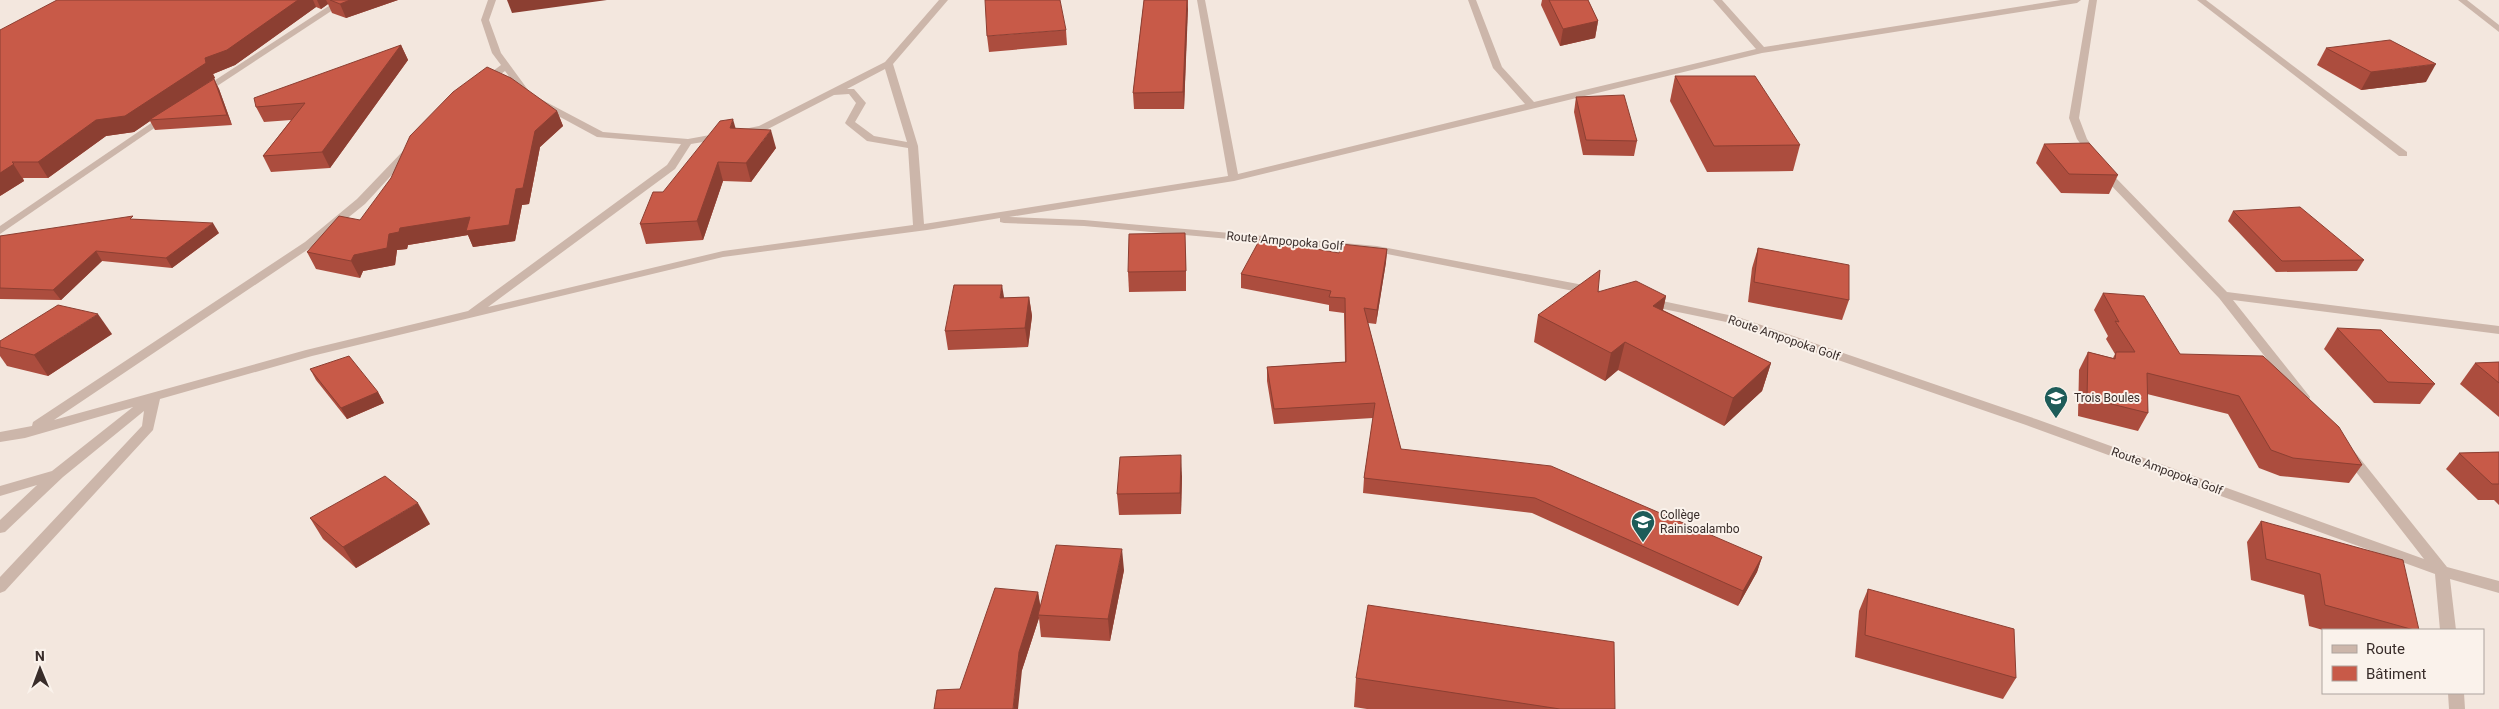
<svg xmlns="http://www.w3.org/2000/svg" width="2499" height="709" font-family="Roboto,sans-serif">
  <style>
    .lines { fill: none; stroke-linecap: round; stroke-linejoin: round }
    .minor { fill: #ccb6aa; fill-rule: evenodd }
    .wall { fill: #ac4d3e }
    .shaded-wall { fill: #8c3f32 }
    .building { fill: #c85a48; stroke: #8c3f32 }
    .labels { text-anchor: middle; stroke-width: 4; stroke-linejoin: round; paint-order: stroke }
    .street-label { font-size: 12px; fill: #392d2a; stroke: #faf2eb }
    .poi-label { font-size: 12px; fill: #392d2a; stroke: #faf2eb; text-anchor: start }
  </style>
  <rect width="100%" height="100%" fill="#f3e7de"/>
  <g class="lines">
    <g class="minor">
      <polygon points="338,0 348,0 205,94 202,95 197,92"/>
      <path d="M488 0H496L489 20 501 53 531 94 603 132 688 139 721 133 726 136 721 139 691 144 675 169 488 307 723 251 913 225 908 148 867 141 847 125 845 123 856 103 849 94 834 95 766 130 743 135 738 132 739 130 759 126 885 62 939 0H948L893 64 918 146 924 224 1228 176 1197 0H1205L1238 174 1525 104 1493 68 1468 0H1476L1502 67 1534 102 1756 49 1713 0H1722L1764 47 2061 0H2081L2077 3 1762 53 1234 181 1009 217 1084 220 1377 246 1594 287 1600 291 1598 293 1594 295 1377 252 1084 226 1004 223 1000 222V218L927 230 723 257 312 356 160 399 153 430 5 591 0 593V577L142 426 144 411 63 477 5 532 0 533V520L37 485 0 496V486L52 471 133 407 25 438 0 442V432L32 426 33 422 305 242 357 199 403 151H411L412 153 365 204 313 246 54 420 306 350 468 311 667 165 681 144 597 137 525 98 505 71 487 84H481V80L501 65 492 53 481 20ZM885 69 907 142 874 136 855 122 866 103 854 89H847Z"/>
      <polygon points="2089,0 2097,0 2079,118 2087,139 2114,176 2227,292 2499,326 2499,334 2233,300 2310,397 2309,400 2299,400 2219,298 2106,180 2077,139 2069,118"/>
      <polygon points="2197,0 2206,0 2407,152 2407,156 2399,156"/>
      <polygon points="2458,0 2467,0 2499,25 2499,32"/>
      <polygon points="166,113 169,114 169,118 0,234 0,226"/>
      <polygon points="1648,298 1738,317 2036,419 2424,559 2342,454 2344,451 2354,451 2447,567 2499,581 2499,593 2450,579 2456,630 2440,630 2435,574 2026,425 1731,323 1644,305 1642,302 1644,299"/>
      <polygon points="2448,693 2464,693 2465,709 2449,709"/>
    </g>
  </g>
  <g class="wall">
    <polygon points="57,0 398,0 346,18 332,13 328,4 321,9 316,7 235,65 213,74 215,78 199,88 214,79 219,89 232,125 155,130 150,121 134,132 106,136 48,178 23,178 24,181 0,196"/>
    <polygon points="1144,0 1188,0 1184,109 1134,109 1133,93"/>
    <polygon points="1542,0 1588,0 1598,21 1595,38 1560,46 1541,5"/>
    <polygon points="1066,30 1067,45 989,52 987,36"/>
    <polygon points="401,45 408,60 330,168 271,172 263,156 291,120 264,122 256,107"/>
    <polygon points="2326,48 2426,82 2361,90 2317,65"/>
    <polygon points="1675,76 1800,145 1793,171 1707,172 1670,101"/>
    <polygon points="1576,97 1637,141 1634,156 1583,155 1574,112"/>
    <polygon points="557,111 563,126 540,147 529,204 522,205 515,241 473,247 468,235 408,245 407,249 397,250 395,265 363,271 360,278 316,269 307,252 360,220"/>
    <polygon points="735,128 776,148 751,182 723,181 703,240 646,244 640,224 663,192"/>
    <polygon points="2044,144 2118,175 2109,194 2061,193 2036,163"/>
    <polygon points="2233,211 2364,260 2357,271 2276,272 2228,221"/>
    <polygon points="136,219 219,233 172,268 102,261 61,300 0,299 0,236"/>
    <polygon points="1758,248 1849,300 1842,320 1748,302 1752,268"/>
    <polygon points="1387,249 1386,262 1376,324 1368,323 1401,449 1762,557 1757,572 1738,606 1532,513 1363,493 1364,478 1373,418 1274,424 1267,381 1267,367 1345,362 1344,313 1329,311 1329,305 1241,288 1241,274 1339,253"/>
    <polygon points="1186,252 1186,291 1129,292 1128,272"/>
    <polygon points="1598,292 1666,296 1663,310 1771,363 1762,391 1724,426 1618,370 1605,381 1534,342 1538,315"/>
    <polygon points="2103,293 2180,354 2362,465 2349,483 2280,476 2259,468 2228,414 2147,394 2148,413 2138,431 2078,416 2079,370 2088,352 2113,358 2115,354 2106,339 2108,336 2094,310"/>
    <polygon points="1029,297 1032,316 1028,347 948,350 945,331 1004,298"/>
    <polygon points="2337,328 2435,384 2420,404 2374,403 2324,349"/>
    <polygon points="112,334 48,376 7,366 0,356 0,341"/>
    <polygon points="2499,362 2499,417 2460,384 2475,363"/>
    <polygon points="310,369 378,392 384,403 347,419 316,380"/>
    <polygon points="2499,452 2499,505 2494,500 2478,500 2446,469 2459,453"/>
    <polygon points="1182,476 1181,514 1119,515 1117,494"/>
    <polygon points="310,518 430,524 356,568 323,539"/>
    <polygon points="2261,521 2419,630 2323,630 2309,626 2304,595 2251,580 2247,542"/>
    <polygon points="1124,570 1110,641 1041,637 1039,618 1022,670 960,689 1038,592 1040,606"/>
    <polygon points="1868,589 2016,678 2003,699 1855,657 1859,611"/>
    <polygon points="1356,678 1615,709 1367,709 1354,707"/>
  </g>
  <g class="shaded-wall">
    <polygon points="298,0 313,0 316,7 235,65 213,74 215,78 151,120 149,120 150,121 134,132 106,136 48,178 38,162 96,120 205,58"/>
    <polygon points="317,0 326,0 328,4 321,9"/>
    <polygon points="350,0 398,0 346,18 340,4"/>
    <polygon points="507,0 607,0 512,13"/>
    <polygon points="1187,0 1188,9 1184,109 1183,92"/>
    <polygon points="1598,21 1595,38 1560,46 1563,29"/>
    <polygon points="401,45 408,60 330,168 322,152"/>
    <polygon points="2436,64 2426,82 2361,90 2371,72"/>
    <polygon points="214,79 219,89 232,125 227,115"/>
    <polygon points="557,111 563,126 540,147 529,204 522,205 515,241 473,247 468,235 408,245 407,249 397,250 395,265 363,271 360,278 351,261 354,255 389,234 400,228 516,189 535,131"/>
    <polygon points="733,119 738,137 730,128"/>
    <polygon points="771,130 776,148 751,182 746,163"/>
    <polygon points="12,162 24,181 0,196 0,173"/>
    <polygon points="718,162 723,181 703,240 697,221"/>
    <polygon points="213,223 219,233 172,268 166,258"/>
    <polygon points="1387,249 1386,262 1376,324 1377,310"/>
    <polygon points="96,251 102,261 61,300 53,290"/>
    <polygon points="1002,285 1005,303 1000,298"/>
    <polygon points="1666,296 1660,323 1653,306"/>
    <polygon points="1029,297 1032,316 1028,347 1025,328"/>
    <polygon points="98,314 112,334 48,376 34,355"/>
    <polygon points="1625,342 1618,370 1605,381 1611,353"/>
    <polygon points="1771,363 1762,391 1724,426 1733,398"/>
    <polygon points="378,392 384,403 347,419 341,408"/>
    <polygon points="1181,455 1182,476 1181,514 1180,493"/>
    <polygon points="418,503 430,524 356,568 343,547"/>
    <polygon points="1122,549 1124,570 1110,641 1108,619"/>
    <polygon points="1762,557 1757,572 1738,606 1743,591"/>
    <polygon points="1038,592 1041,610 1038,615 1039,618 1022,670 1018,709 1013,709 1019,652"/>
  </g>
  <g class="building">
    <polygon points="57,0 298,0 227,50 205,58 206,63 125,116 96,120 38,162 12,162 14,164 0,173 0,30"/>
    <polygon points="330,0 350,0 340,4"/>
    <polygon points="985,0 1060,0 1066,30 987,36"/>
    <polygon points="1144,0 1187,0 1183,92 1133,93"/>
    <polygon points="1549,0 1588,0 1598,21 1563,29"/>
    <polygon points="2390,40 2436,64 2371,72 2326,48"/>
    <polygon points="401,45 322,152 263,156 305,103 256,107 254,98"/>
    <polygon points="487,67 511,78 557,111 535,131 523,188 516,189 509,225 466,231 470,217 400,228 399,232 389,234 387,248 354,255 351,261 307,252 339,216 360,220 391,178 410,136 453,92"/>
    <polygon points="1675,76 1755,76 1800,145 1714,146"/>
    <polygon points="214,79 227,115 149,120"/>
    <polygon points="1624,95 1637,141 1586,140 1576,97"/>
    <polygon points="733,119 730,128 771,130 746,163 718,162 697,221 640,224 653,192 663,192 720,121"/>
    <polygon points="2089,143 2118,175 2069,174 2044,144"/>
    <polygon points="2300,207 2364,260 2282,261 2233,211"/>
    <polygon points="133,216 130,219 213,223 166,258 96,251 53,290 0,288 0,236"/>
    <polygon points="1185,233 1186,271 1128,272 1129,234"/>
    <polygon points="1260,239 1339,253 1341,244 1387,249 1377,310 1364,308 1401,449 1551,466 1762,557 1743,591 1535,498 1364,478 1375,403 1274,409 1267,367 1346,362 1345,298 1329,297 1331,291 1241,274"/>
    <polygon points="1758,248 1849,265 1849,300 1754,282"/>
    <polygon points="1600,270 1598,292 1636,281 1666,296 1653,306 1771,363 1733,398 1625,342 1611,353 1538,315"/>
    <polygon points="954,285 1002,285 1000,298 1029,297 1025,328 945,331"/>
    <polygon points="2103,293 2144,296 2180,354 2263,356 2339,427 2362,465 2293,458 2271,450 2239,396 2147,373 2148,413 2087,398 2088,352 2115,359 2116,352 2135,352 2115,321 2119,322"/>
    <polygon points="58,305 98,314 34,355 0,347 0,341"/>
    <polygon points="2337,328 2381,330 2435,384 2388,382"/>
    <polygon points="349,356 378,392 341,408 310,369"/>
    <polygon points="2499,362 2499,383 2475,363"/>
    <polygon points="2499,452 2499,484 2492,484 2459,453"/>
    <polygon points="1181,455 1180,493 1117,494 1120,457"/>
    <polygon points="385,476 418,503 343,547 310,518"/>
    <polygon points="2261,521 2403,560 2419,630 2414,630 2325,605 2320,574 2266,559"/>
    <polygon points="1056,545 1122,549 1108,619 1038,615"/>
    <polygon points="995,588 1038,592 1019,652 1013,709 934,709 937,690 960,689"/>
    <polygon points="1868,589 2014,629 2016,678 1865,635"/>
    <polygon points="1368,605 1614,642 1615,709 1560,709 1356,678"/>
  </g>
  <defs>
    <g id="school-pin" transform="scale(1.25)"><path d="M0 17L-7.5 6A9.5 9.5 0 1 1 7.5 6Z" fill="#1e5c59" stroke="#faf2eb"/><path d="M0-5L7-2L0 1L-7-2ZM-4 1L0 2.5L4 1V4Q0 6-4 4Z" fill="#fff"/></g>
  </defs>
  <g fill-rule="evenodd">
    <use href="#school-pin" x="2056" y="398"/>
    <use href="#school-pin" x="1643" y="522"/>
  </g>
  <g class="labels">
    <g class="street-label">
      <text transform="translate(1285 241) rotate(5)" y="4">Route Ampopoka Golf</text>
      <text transform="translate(1784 338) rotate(19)" y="4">Route Ampopoka Golf</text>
      <text transform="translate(2167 471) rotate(20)" y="4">Route Ampopoka Golf</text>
    </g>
    <g class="poi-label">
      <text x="2074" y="402">Trois Boules</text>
      <text x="1660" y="519">Collège<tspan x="1660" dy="14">Rainisoalambo</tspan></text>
    </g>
  </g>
  <rect x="2322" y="629" width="162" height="65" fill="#faf2eb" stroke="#ada39e"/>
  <rect x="2332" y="645" width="25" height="8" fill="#ccb6aa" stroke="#ada39e"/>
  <text x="2366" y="654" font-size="15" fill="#392d2a">Route</text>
  <rect x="2332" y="666" width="25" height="15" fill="#c85a48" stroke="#ada39e"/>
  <text x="2366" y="679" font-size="15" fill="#392d2a">Bâtiment</text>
  <g transform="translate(40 669) rotate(359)" stroke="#faf2eb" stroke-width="4" paint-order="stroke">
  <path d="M0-4L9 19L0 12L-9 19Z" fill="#392d2a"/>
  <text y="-8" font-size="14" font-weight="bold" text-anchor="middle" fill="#392d2a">N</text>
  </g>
</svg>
